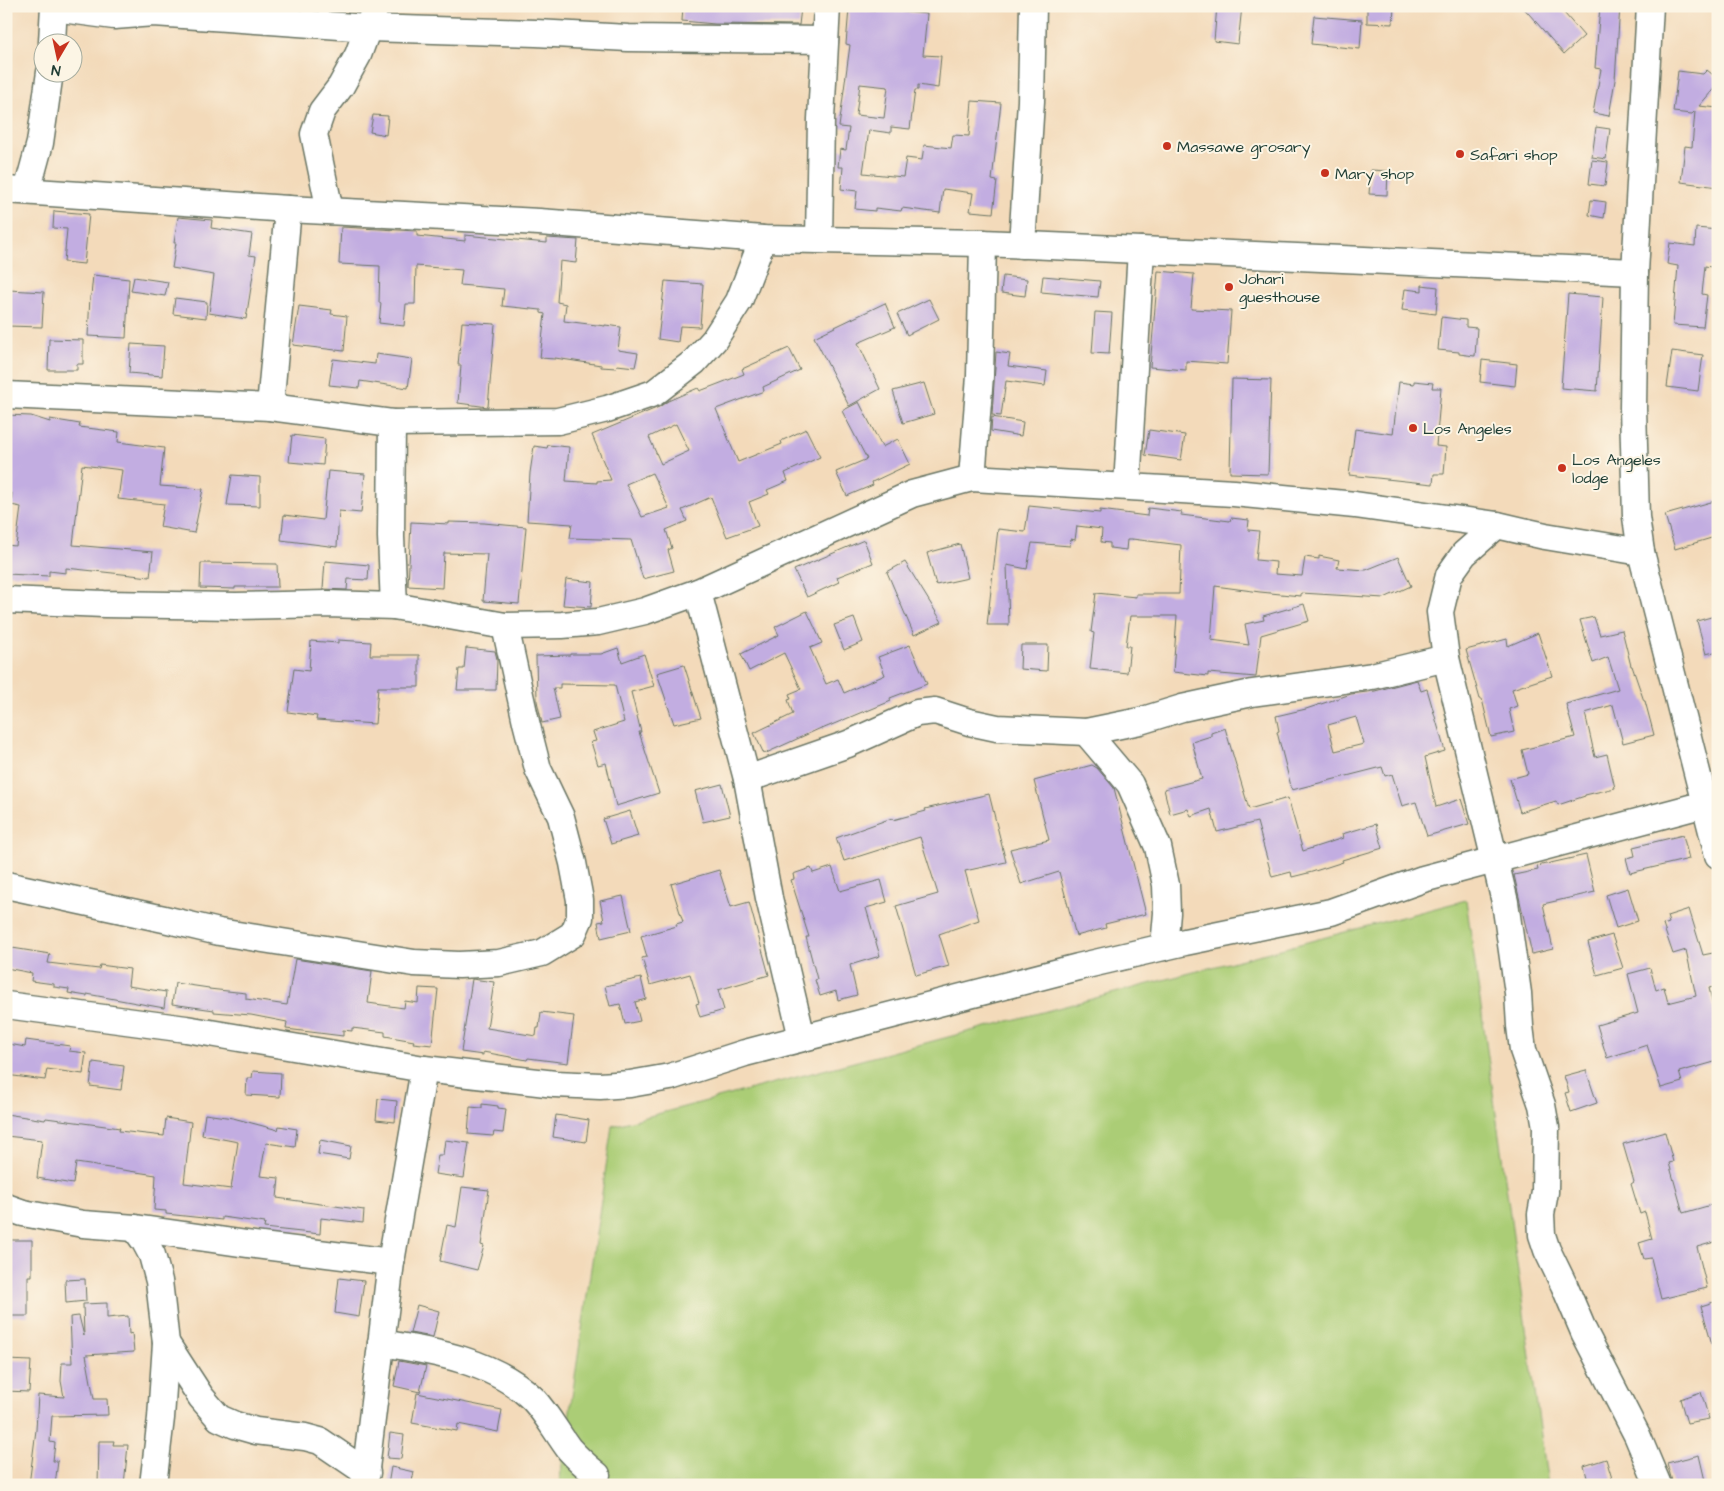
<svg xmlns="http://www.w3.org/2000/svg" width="1724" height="1491" font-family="'Architects Daughter',sans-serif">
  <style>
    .green { fill: #abcd76; stroke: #658555 }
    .building { fill: #c2ade1; fill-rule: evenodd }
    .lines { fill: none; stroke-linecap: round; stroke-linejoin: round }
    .minor-casing { stroke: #697463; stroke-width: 29 }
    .minor { stroke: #fff; stroke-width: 26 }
    .poi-dot { fill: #c8321e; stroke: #fcf5e5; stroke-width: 2 }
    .labels { text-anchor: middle; stroke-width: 4; stroke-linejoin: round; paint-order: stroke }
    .poi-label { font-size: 16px; fill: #1f3d34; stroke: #fcf5e5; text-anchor: start }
  </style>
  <rect width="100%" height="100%" fill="#fcf5e5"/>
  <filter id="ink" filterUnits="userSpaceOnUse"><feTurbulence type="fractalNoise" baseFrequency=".02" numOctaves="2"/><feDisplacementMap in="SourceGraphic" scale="10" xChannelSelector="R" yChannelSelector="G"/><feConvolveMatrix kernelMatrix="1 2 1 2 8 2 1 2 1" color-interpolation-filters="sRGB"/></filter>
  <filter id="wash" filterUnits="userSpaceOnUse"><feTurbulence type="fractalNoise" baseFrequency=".0096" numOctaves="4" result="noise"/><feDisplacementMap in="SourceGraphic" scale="20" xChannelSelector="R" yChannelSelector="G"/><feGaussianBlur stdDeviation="1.12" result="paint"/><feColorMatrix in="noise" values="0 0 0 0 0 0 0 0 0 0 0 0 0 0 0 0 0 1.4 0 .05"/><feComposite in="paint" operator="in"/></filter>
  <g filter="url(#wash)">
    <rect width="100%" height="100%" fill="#f3daba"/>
    <polygon class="green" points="1466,900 1548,1485 559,1485 612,1126"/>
    <g id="blocks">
      <g class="building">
        <polygon points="683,6 778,6 801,8 799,25 715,24 682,21"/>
        <polygon points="1217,6 1242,6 1238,44 1214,41"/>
        <polygon points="1367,6 1394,6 1393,24 1367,23"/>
        <polygon points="1522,6 1558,6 1584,36 1564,54"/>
        <polygon points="1600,6 1620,6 1615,80 1609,116 1593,113 1601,69 1595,68"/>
        <path d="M849 9 874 11V9L927 14 923 55 941 56 938 88 918 85V90H915L910 129 891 127V133L869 130 863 173 903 177 906 158 922 160 924 145 951 148 953 135 969 136 972 101 1001 103 992 180 997 181 993 213 970 211 973 193 943 189 940 213 902 208 901 211 875 208V211L855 209 857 191 841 189 843 167H838L840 149 846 150 849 128 839 127 850 45 846 44ZM860 84 888 87 884 118 856 115Z"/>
        <polygon points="1314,16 1362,20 1360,49 1311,44"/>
        <polygon points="1707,70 1718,79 1718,84 1699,106 1718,108 1718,187 1681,182 1685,146 1692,147 1695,111 1692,114 1673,112 1678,71 1703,74"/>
        <polygon points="373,115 388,116 386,135 370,132"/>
        <polygon points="1596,127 1610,129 1606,159 1592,157"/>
        <polygon points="1592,160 1608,162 1605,186 1589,184"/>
        <polygon points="1371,170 1388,171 1387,195 1369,194"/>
        <polygon points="1591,200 1606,202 1604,218 1589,215"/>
        <polygon points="54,211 89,214 84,264 64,262 67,229 53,228"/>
        <polygon points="178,217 212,220 211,228 252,234 249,255 256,256 246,319 209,313 214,275 172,268 176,243 174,243"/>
        <polygon points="341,227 417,231 417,236 465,241 465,235 547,243 547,238 578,240 576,263 560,261 557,302 566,304 564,321 605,326 605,325 621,327 618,350 638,353 635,367 617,365 616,368 601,367 601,365 555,358 555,359 540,358 545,314 541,313 541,310 502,306 504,289 460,285 462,270 416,266 415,304 406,304 404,326 379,323 381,303 379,303 380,266 339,264"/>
        <polygon points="1696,228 1718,230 1718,268 1705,266 1702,294 1707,295 1703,327 1673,325 1678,266 1667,264 1670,243 1695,246"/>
        <polygon points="1158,271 1194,274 1191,309 1231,311 1227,364 1186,361 1186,370 1150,367"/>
        <polygon points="93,275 129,279 126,338 88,336 90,296 91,296"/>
        <polygon points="1003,276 1027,279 1025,296 1001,293"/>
        <polygon points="1043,276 1100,281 1098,297 1041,292"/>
        <polygon points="134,277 168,282 165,296 131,291"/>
        <polygon points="665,281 703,284 700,327 680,326 678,342 658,339"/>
        <polygon points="1422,285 1438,287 1436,314 1402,310 1405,289 1422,291"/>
        <polygon points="9,290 44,292 42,327 7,326"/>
        <polygon points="1568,294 1603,297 1597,391 1561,388"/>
        <polygon points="175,298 207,302 206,318 173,314"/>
        <polygon points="929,299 939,319 907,335 897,314"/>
        <polygon points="885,303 895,327 858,343 880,389 849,406 814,337"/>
        <polygon points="299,306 332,310 331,314 347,316 344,351 293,345"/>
        <polygon points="1095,312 1112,313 1109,354 1092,353"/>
        <polygon points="1441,317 1466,320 1466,327 1477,328 1475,356 1459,354 1459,352 1438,350"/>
        <polygon points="462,322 495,324 488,407 458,403 461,365 458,365"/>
        <polygon points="49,339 83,340 83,364 77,364 77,370 48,370"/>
        <polygon points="131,344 164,346 162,376 129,373"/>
        <path d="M789 348 800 370 763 387 764 391 716 409 738 462 782 444 781 441 806 429 820 457 785 473 788 481 767 490 769 494 749 502 758 526 727 537 711 497 682 510 687 521 666 530 672 548 668 550 674 571 643 579 631 540 570 538 572 524 527 521 530 473 534 446 547 448 548 445 569 447 566 481 597 483V481L611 480 592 435 659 407 668 401 698 388 700 391 744 374 742 369ZM676 424 689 451 661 464 649 437ZM652 473 669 508 642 517 626 484Z"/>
        <polygon points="1672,351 1703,355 1698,391 1667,387"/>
        <polygon points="996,352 1010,354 1008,366 1047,371 1045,386 1006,381 1001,416 992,415"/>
        <polygon points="376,354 412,359 408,388 360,381 359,388 329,385 333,359 375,364"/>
        <polygon points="1482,360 1517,364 1515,386 1480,382"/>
        <polygon points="1232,379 1271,380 1268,474 1230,473"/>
        <polygon points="1414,381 1433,383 1432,388 1441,388 1436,446 1446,447 1444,474 1434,474 1433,484 1349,475 1355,429 1393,434 1399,382 1414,384"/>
        <polygon points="924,383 934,414 903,423 893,391"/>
        <polygon points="859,402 882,447 898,439 910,464 872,482 873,485 847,496 836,472 867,459 842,411"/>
        <polygon points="6,415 31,416 50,422 50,419 80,424 79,427 119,432 118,442 164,448 160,486 203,489 194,533 160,527 164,504 118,499 122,470 82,465 73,545 153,552 150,577 66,568 66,573 49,571 49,576 6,574 6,545 16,546 21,507 11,505 12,493 6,493"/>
        <polygon points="992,417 1023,422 1021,436 991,431"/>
        <polygon points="1149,430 1185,435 1181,460 1145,455"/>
        <polygon points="292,435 325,439 323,465 289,462"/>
        <polygon points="328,471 365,474 361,513 339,511 337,547 281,540 284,515 323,520"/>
        <polygon points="232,475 260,477 260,506 227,505"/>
        <polygon points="1718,500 1718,536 1675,549 1665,515"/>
        <polygon points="1029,506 1100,513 1100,510 1147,516 1148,508 1182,512 1181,515 1230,521 1231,518 1249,520 1248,530 1259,531 1256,560 1276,562 1275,574 1302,576 1305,557 1319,559 1319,556 1339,560 1337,568 1366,570 1398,557 1411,586 1384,598 1301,593 1301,596 1260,592 1215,586 1211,640 1249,645 1245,624 1264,620 1263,616 1304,604 1309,621 1261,635 1256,677 1208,673 1208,676 1173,672 1177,616 1130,616 1126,646 1130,646 1127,673 1090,669 1094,633 1091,632 1096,593 1136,597 1136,594 1179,594 1181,545 1132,539 1132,540 1127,540 1126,550 1110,548 1110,543 1101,542 1102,529 1077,526 1075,540 1071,539 1070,546 1032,543 1027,569 1007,565 1009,625 987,625 998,529 1025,532"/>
        <polygon points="411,522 449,524 449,522 484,523 526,527 519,604 483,601 487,554 444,553 442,588 408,586"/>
        <polygon points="864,540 873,563 837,577 839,582 807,597 794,570"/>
        <polygon points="960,544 968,578 936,585 927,553"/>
        <polygon points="325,561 369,565 368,580 348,579 347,590 323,589"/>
        <polygon points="905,562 942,622 914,635 887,572"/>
        <polygon points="201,563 277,564 278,587 235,587 235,589 200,588"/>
        <polygon points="566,579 593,582 591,607 563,605"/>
        <polygon points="807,611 822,643 810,648 826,684 838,679 844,693 885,675 878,657 910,645 927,684 890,698 891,701 867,711 867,710 822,729 821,728 764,754 754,733 793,714 788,700 791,699 789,694 801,689 784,653 749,671 741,654 779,635 775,627"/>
        <polygon points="1718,615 1718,651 1706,654 1697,621"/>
        <polygon points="1594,617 1600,635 1622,630 1631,666 1632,666 1644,701 1645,701 1654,735 1623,743 1613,705 1585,713 1595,757 1607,754 1615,788 1585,795 1585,796 1558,805 1556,801 1520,812 1510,779 1528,774 1522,750 1575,737 1566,704 1618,689 1608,657 1593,663 1580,620"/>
        <polygon points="854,618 863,642 844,650 834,625"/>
        <polygon points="1538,633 1552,676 1512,689 1517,706 1509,709 1514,732 1491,737 1482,699 1480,699 1466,650 1507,639 1508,646"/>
        <polygon points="338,640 371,642 370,655 419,655 419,687 378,687 375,724 316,720 317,716 288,712 294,669 309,671 311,641 338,643"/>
        <polygon points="1021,645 1048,645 1047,671 1020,669"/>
        <polygon points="466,648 495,651 497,659 496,690 457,690 459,669 464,669"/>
        <polygon points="618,648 622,662 644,654 654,686 631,692 641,732 639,732 659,793 616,806 606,763 598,765 591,742 596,741 593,732 624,722 615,685 560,684 560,688 553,688 560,719 542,723 537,701 536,656 570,655 570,654 601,654"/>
        <polygon points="684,665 701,718 674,724 657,673"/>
        <path d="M1417 680 1421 691 1427 689 1445 751 1425 757 1436 807 1461 799 1469 824 1427 836 1416 802 1402 806 1392 774 1385 776 1382 767 1292 790 1277 732 1279 731 1276 716 1306 709 1351 694 1375 691ZM1356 717 1364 744 1335 751 1328 725Z"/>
        <polygon points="1225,728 1249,809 1288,798 1303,851 1343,838 1342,834 1376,824 1383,848 1342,860 1343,862 1312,872 1292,877 1291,872 1272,877 1257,822 1217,832 1211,809 1191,816 1188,809 1170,814 1164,789 1202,779 1192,742 1211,736 1211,733"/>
        <polygon points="1092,765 1097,768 1114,788 1146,914 1105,924 1106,928 1076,936 1059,872 1021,884 1010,849 1049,840 1034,781"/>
        <polygon points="722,784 730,816 703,822 695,791"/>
        <polygon points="989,794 1006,862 965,871 979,920 939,934 949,966 916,975 896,906 938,894 920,837 844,861 836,838 892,818 893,820 926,811 925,809"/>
        <polygon points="630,811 638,836 611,844 603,819"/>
        <polygon points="1683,835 1689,859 1630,873 1626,858 1635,856 1633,847"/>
        <polygon points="1586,855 1595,892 1543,904 1553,949 1532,954 1514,875 1538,870 1537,866"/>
        <polygon points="832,867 840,891 881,880 887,902 866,908 880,956 850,965 857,995 838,1000 836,991 820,996 815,980 817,979 806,937 809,937 791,880 794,879 793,874 811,868 813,873"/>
        <polygon points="719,870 731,907 749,902 769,975 718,990 724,1010 700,1017 696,1004 699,1003 690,974 650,985 642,958 647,957 641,936 677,926 676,924 683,922 671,884"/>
        <polygon points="1628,888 1638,921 1616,928 1606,895"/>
        <polygon points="623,896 631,931 601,938 598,922 604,921 600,901"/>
        <polygon points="1689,909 1703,955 1713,953 1718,973 1718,986 1709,988 1718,1025 1718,1061 1679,1072 1682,1082 1661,1088 1647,1045 1607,1058 1597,1025 1638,1013 1628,974 1650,968 1656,990 1664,987 1668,1003 1696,996 1686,950 1673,954 1663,925 1669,923 1667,916"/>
        <polygon points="1612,935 1623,968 1597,975 1588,942"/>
        <polygon points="6,947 50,954 48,963 99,969 100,965 130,969 128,986 166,992 164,1008 87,994 87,996 68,993 69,989 54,987 54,984 31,981 32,973 6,968"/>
        <polygon points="295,959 372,971 368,1003 404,1008 405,1001 418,1003 419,988 438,989 432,1045 413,1043 414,1041 385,1036 385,1032 352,1028 352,1031 343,1030 343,1036 286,1029 287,1022 251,1015 214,1012 214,1010 172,1004 175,983 209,988 209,989 246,993 246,999 287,1005"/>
        <polygon points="641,978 646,999 635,1002 640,1021 625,1024 620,1004 610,1006 605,986"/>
        <polygon points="472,979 494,982 487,1028 536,1036 537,1028 539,1028 541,1012 574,1016 568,1063 528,1058 527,1060 483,1052 483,1055 461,1052"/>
        <polygon points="26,1040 70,1046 69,1051 86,1053 83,1074 47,1069 45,1080 6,1075 9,1044 25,1047"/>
        <polygon points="93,1062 124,1066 121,1090 90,1086"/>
        <polygon points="1586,1070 1597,1103 1571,1112 1565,1093 1569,1092 1564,1076"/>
        <polygon points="253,1071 281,1073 280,1097 246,1095 247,1078 252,1078"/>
        <polygon points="378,1099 397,1101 395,1122 376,1120"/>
        <polygon points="482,1104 498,1106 498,1108 506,1109 503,1133 494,1132 493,1136 468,1134 470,1107 482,1108"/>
        <polygon points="6,1114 45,1120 46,1118 98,1125 120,1128 119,1131 164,1136 166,1118 191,1122 184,1183 231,1189 238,1142 202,1135 205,1114 233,1118 278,1130 279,1126 297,1129 295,1147 266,1143 260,1176 279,1178 277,1198 364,1210 363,1223 321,1218 320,1234 264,1228 265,1223 222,1217 222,1220 166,1214 166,1211 154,1210 156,1175 76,1163 73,1184 37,1178 42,1140 6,1136"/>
        <polygon points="556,1115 589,1120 586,1142 553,1137"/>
        <polygon points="1665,1132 1673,1162 1669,1163 1683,1213 1718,1203 1718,1241 1697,1247 1707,1288 1661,1299 1651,1258 1644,1259 1639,1243 1652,1239 1645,1212 1640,1214 1631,1184 1634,1182 1623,1144"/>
        <polygon points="320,1140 351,1146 349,1159 318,1154"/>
        <polygon points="445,1140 469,1143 464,1178 435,1174 438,1155 443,1155"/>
        <polygon points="462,1187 489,1190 481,1245 484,1246 477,1270 440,1261 447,1225 456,1227"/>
        <polygon points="6,1240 32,1240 32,1276 28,1276 28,1316 6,1316"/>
        <polygon points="339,1278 364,1281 359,1317 335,1313"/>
        <polygon points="85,1279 86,1301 66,1303 65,1280"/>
        <polygon points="1714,1302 1718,1315 1718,1350 1714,1351 1701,1306"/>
        <polygon points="107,1303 107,1318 128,1316 129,1334 132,1333 134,1352 86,1355 94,1399 107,1399 108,1415 52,1416 50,1442 55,1443 53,1461 58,1461 55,1485 29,1485 36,1430 38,1395 64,1397 61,1381 62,1363 72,1363 70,1317 79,1316 84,1336 83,1304"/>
        <polygon points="417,1305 439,1311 433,1337 410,1333"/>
        <polygon points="6,1360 31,1361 29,1392 6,1391"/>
        <polygon points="399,1361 426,1366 420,1392 394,1386"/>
        <polygon points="1701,1392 1709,1419 1687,1423 1680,1399"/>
        <polygon points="417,1393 502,1410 498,1432 458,1424 457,1431 412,1423"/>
        <polygon points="390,1433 404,1435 401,1459 387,1458"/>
        <polygon points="99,1441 114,1441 113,1445 128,1445 124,1485 98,1485"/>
        <polygon points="1699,1455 1706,1485 1673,1485 1667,1463"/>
        <polygon points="1606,1459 1614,1485 1589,1485 1584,1466"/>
        <polygon points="391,1467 414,1472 411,1485 388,1485"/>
      </g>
    </g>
  </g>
  <g filter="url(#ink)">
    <use href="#blocks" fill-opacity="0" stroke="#697463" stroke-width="1"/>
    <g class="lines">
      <g class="minor-casing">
        <g id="minor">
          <polyline points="1650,6 1635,272 1633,408 1636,517 1641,552 1718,855"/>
          <polyline points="54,8 114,16 154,13 368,28 536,33 628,38 825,40"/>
          <polyline points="52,42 54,6"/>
          <polyline points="6,190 288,209 539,222 763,239 983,243 1635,272"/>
          <polyline points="27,191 40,143 50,72"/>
          <polyline points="330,211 314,134 322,111 341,86 358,55 373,14 374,6"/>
          <polyline points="819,240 821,119 827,6"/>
          <polyline points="1022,245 1031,101 1033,6"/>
          <polyline points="6,395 270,407 392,423 558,421 607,409 654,393 694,362 714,340 739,301 763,239"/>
          <polyline points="270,407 288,209"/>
          <polyline points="392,423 391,537 394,606"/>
          <polyline points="972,478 980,376 983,243"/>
          <polyline points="1127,486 1141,250"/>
          <polyline points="1497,525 1464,554 1449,575 1440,612 1446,658 1505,902 1518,993 1520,1026 1523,1050 1542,1105 1546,1127 1545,1192 1541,1214 1542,1235 1547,1250 1564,1285 1584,1332 1637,1435 1658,1485"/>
          <polyline points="698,592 747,779 769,898 802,1038"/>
          <polyline points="6,600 104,604 236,606 327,604 394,606 505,626 562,625 598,622 645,611 698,592 912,494 972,478 1234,493 1355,505 1497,525 1545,536 1641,552"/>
          <polyline points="1086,732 1130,784 1158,847 1166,885 1167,913 1164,947"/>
          <polyline points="747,779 848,744 917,713 935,711 969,722 997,728 1086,732 1140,721 1182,708 1252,693 1372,676 1446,658"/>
          <polyline points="6,885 164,919 219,932 414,963 459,965 499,963 542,953 573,934 580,918 580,900 573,863 561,817 538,769 526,722 505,626"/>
          <polyline points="6,1005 186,1029 424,1069 555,1084 600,1086 630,1084 670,1077 745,1053 1078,967 1185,942 1331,912 1423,879 1705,804"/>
          <polyline points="6,1207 23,1213 83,1224 135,1228 247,1244 391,1262"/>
          <polyline points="135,1228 145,1242 152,1255 159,1281 166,1343 161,1418 153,1485"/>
          <polyline points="166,1343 201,1397 219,1418 235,1425 256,1431 305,1437 320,1441 367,1473"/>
          <path d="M381 1343C433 1351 494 1361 533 1399 547 1414 557 1433 569 1449 578 1459 587 1467 597 1475"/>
          <polyline points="364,1485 391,1262 424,1069"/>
        </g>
      </g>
      <use href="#minor" class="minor"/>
    </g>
  </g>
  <g class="poi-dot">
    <circle cx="1167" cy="146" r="5"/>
    <circle cx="1460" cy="154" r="5"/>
    <circle cx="1325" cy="173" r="5"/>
    <circle cx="1229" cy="287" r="5"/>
    <circle cx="1413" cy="428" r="5"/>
    <circle cx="1562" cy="468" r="5"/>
  </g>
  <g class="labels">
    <g class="poi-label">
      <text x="1177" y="152">Massawe grosary</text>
      <text x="1470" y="160">Safari shop</text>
      <text x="1335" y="179">Mary shop</text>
      <text x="1239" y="284">Johari<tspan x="1239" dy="18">guesthouse</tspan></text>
      <text x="1423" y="434">Los Angeles</text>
      <text x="1572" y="465">Los Angeles<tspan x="1572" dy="18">lodge</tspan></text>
    </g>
  </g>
  <rect width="1724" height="1491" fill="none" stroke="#fcf5e5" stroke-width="25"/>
  <g transform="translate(58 58) rotate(189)"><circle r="24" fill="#fcf5e5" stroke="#a4ab9e"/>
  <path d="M0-4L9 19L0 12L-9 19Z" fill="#c8321e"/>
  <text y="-8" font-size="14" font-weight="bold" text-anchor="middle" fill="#1f3d34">N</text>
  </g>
</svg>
